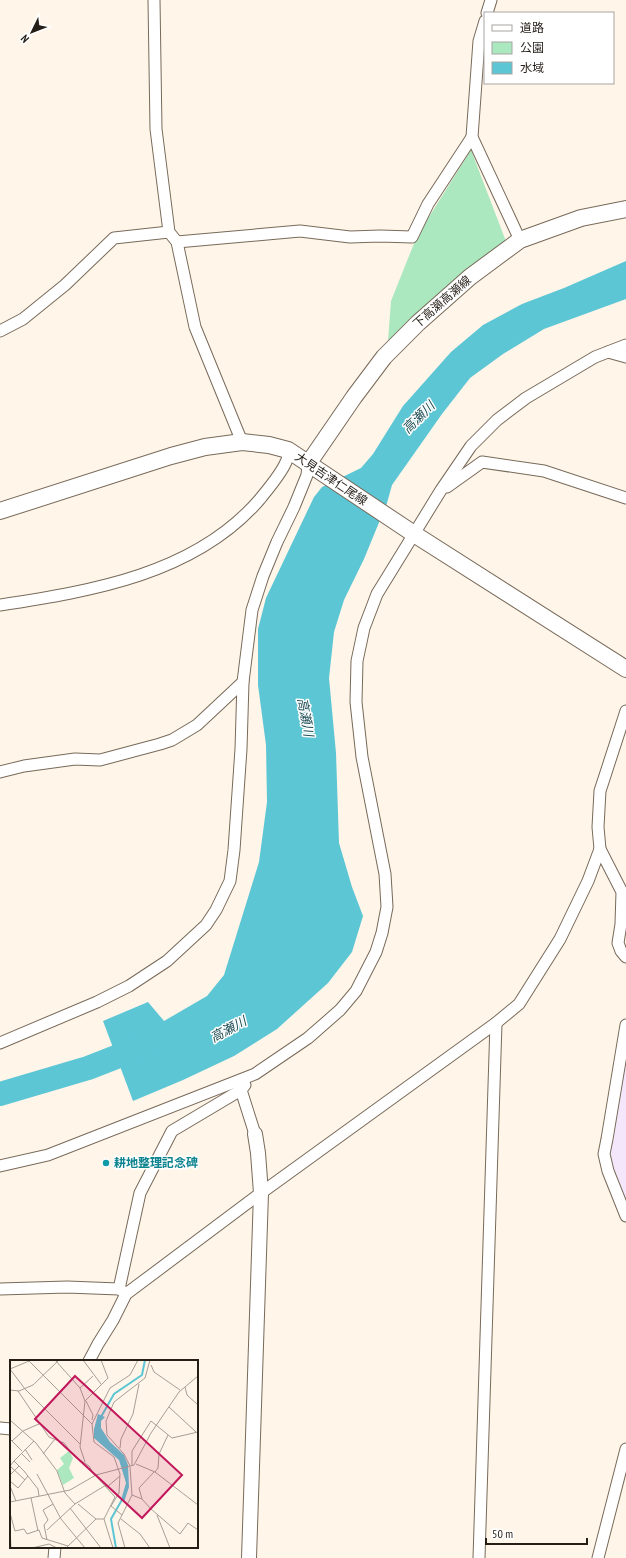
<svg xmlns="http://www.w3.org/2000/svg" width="626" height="1558" font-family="'PT Sans Narrow','Noto Sans JP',sans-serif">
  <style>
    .education { fill: #f5e7fb }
    .green { fill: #abe7bf }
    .water { fill: #5cc6d5 }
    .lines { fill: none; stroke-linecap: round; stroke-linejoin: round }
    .river { stroke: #5cc6d5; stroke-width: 24 }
    .minor-casing { stroke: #786a59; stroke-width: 13 }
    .tertiary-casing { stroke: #786a59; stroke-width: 16 }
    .secondary-casing { stroke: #786a59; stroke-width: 18 }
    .minor { stroke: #fff; stroke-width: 11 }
    .tertiary { stroke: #fff; stroke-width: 14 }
    .secondary { stroke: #fff; stroke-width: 16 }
    .culture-dot { fill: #0f9aa8; stroke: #fff; stroke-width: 1.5 }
    .labels { text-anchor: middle; stroke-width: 3; stroke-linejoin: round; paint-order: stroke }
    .street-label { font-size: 12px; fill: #241e17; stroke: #fff }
    .culture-label { font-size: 12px; font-weight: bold; fill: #0d838f; stroke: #fff; text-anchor: start }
    .water-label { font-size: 13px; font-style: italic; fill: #1d4c53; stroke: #fff }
    .inset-river { fill: none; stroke: #5cc6d5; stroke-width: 2 }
    .inset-road { fill: none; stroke: #a79f95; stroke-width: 1 }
    .view { fill: #c2185b; fill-opacity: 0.15; stroke: #c2185b; stroke-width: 2 }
    .inset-edge { fill: none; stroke: #241e17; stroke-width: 2 }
  </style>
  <rect width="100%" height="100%" fill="#fff5e9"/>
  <polygon class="education" points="626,1036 626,1206 610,1163 610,1151"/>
  <polygon class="green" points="471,150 507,244 452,285 388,341 391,301 417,236"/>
  <polygon class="water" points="626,261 626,299 544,329 503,354 470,378 442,414 392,485 387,503 364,559 344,600 334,632 329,678 336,753 339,843 352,887 363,916 352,952 328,983 277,1029 234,1056 183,1080 133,1101 103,1021 148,1002 164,1021 207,996 224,975 259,862 267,802 266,745 258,685 258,629 266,598 314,497 322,487 361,468 373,454 403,406 451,352 483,325 522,304 564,288"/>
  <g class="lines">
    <polyline class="river" points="0,1094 88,1068 147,1045"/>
    <g class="minor-casing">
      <g id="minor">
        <polyline points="154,0 156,129 169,232 177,242 195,327 242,442"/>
        <polyline points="487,13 491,0"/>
        <polyline points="485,21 479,41 472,137 520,240"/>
        <polyline points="177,242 300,231 350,237 380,236 412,237 428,204 472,137"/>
        <polyline points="0,331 23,319 65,285 114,238 169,232"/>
        <polyline points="608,352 626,357"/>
        <polyline points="447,487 482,462 544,471 626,498"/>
        <path d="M0 605C92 591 196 574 260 499 268 489 281 474 286 462 288 459 288 454 288 450"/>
        <polyline points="626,711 600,791 598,827 600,849 622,892 621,924 618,943 621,951 626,957"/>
        <polyline points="0,772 24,766 75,759 100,760 160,744 172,740 197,725 243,682"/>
        <polyline points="626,1025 607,1139 604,1154 608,1171 626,1216"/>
        <polyline points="0,1043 97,1002 129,986 167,961 206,925 216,910 230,881 234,850 241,749 243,682 252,610 263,576 277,542 294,507 307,475 308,464"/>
        <polyline points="245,1085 241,1090 255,1134"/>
        <polyline points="0,1166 48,1155 255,1074 308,1038 340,1010 356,991 376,952 382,933 387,907 385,874 362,757 356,702 357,661 364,628 377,594 441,490 471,446 497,420 526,398 595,357 626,345"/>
        <polyline points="0,1289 67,1287 119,1289 124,1292"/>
        <polyline points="119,1289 140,1193 172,1131 241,1090"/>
        <polyline points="89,1361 98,1344 113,1320 126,1294 261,1193 496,1023 519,1004 560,939 588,881 600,849"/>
        <polyline points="0,1428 11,1429"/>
        <polyline points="54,1558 55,1547"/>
        <polyline points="479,1558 496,1023"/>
        <polyline points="598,1558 626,1449"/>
      </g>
    </g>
    <g class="tertiary-casing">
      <polyline id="tertiary" points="249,1558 261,1193 258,1153 255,1134"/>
    </g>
    <g class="secondary-casing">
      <g id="secondary">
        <polyline points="308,464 354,397 384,357 418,323 470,277 520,240 581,218 626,209"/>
        <polyline points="0,511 171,456 205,447 242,442 269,445 288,450 414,534 626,669"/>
      </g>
    </g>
    <use href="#minor" class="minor"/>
    <use href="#tertiary" class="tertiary"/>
    <use href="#secondary" class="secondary"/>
  </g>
  <circle class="culture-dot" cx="106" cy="1163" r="4"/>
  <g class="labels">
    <g class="street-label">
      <text transform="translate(442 302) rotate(-41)" y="4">下高瀬高瀬線</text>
      <text transform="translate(331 479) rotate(34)" y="4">大見吉津仁尾線</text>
    </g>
    <g class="culture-label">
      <text x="114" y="1167">耕地整理記念碑</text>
    </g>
    <g class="water-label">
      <text transform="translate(418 417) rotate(-45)" y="5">高瀬川</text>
      <text transform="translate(306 717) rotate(80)" y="5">高瀬川</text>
      <text transform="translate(228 1029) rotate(-28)" y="5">高瀬川</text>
    </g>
  </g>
  <g transform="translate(10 1360)">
    <rect width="188" height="188" fill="#fff5e9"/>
    <path d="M59 91 63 98 59 108 64 118 53 125 47 110 54 104 50 98Z" fill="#abe7bf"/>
    <path d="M88 54 95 57 91 61V68L100 82 114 95 118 105 119 127 114 142 111 140 116 123 109 100 84 78V69Z" fill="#5cc6d5"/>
    <path class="inset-river" d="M91 57 104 34 132 15 135 0M106 188 101 159 113 138"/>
    <path class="inset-road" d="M18 0 82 64M45 0 70 28 75 41 70 87 75 102M73 0 91 24M141 5 144 12 170 30M0 9 15 29 70 84M0 9 19 1M175 27 177 35 188 45M70 28 83 16M0 30 9 31 23 25 49 0M8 31 39 77 54 83 64 96 79 106 85 116M75 41 98 18 91 0M76 41 83 55 82 60M159 47 186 72M0 60 26 83 47 111 55 133 65 144M0 79 12 91M2 81 13 71 31 63M110 88 111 79 123 54 129 24M15 89 22 100M11 93 20 102M33 94 45 79M4 101 24 81M126 104 145 112 188 145M122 105V91L141 61 162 78 188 72M0 106 4 101 14 111 28 129 29 136M0 106 15 120M120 106 114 94 97 75 96 61 104 42 135 18 140 0M145 112 148 108 149 94 158 75M27 114 51 159 75 188M0 115 9 106M86 116 105 137 94 159 103 188M0 121 8 128 18 116M0 126 6 141M97 127 110 116M122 135 132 139 141 149 170 174 178 163 188 170M21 138 28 171M132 139 129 128 144 112M0 142 60 130 86 115 124 105 141 73 169 32 188 16M68 144 86 159H94M101 146 109 133 110 114 104 97 84 82 82 64 100 28 120 15 128 0M101 146 112 155M60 148 91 188M0 153 5 171 14 169 17 174 29 170 32 178 58 186M147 155 160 188M111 159 130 174 140 188M0 166 1 188M37 170 65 144 96 125M37 180 34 165 38 160 33 150 43 144M22 188 39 184 47 188M56 188 86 159M115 188 108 163 122 135 120 107"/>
    <path class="view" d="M65 16 172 115 132 158 25 59Z"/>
    <rect width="188" height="188" class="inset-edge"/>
  </g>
  <rect x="484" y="12" width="130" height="72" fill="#ffffff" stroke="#a7a5a2"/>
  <rect x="492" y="25" width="20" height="6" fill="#ffffff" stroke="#a7a5a2"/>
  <text x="520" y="32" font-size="12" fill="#241e17">道路</text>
  <rect x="492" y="42" width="20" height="12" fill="#abe7bf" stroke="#a7a5a2"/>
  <text x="520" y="52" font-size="12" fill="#241e17">公園</text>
  <rect x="492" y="62" width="20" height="12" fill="#5cc6d5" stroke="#a7a5a2"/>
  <text x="520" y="72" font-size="12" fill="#241e17">水域</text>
  <g transform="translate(32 32) rotate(227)" stroke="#ffffff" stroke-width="3" paint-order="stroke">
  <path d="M0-3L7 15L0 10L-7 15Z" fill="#241e17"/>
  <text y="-6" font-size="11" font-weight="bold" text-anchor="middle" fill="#241e17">N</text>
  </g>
  <path d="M486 1538v6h101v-6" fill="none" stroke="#241e17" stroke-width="2"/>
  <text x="492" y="1538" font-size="12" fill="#241e17" stroke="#ffffff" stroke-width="3" paint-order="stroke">50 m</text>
</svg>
